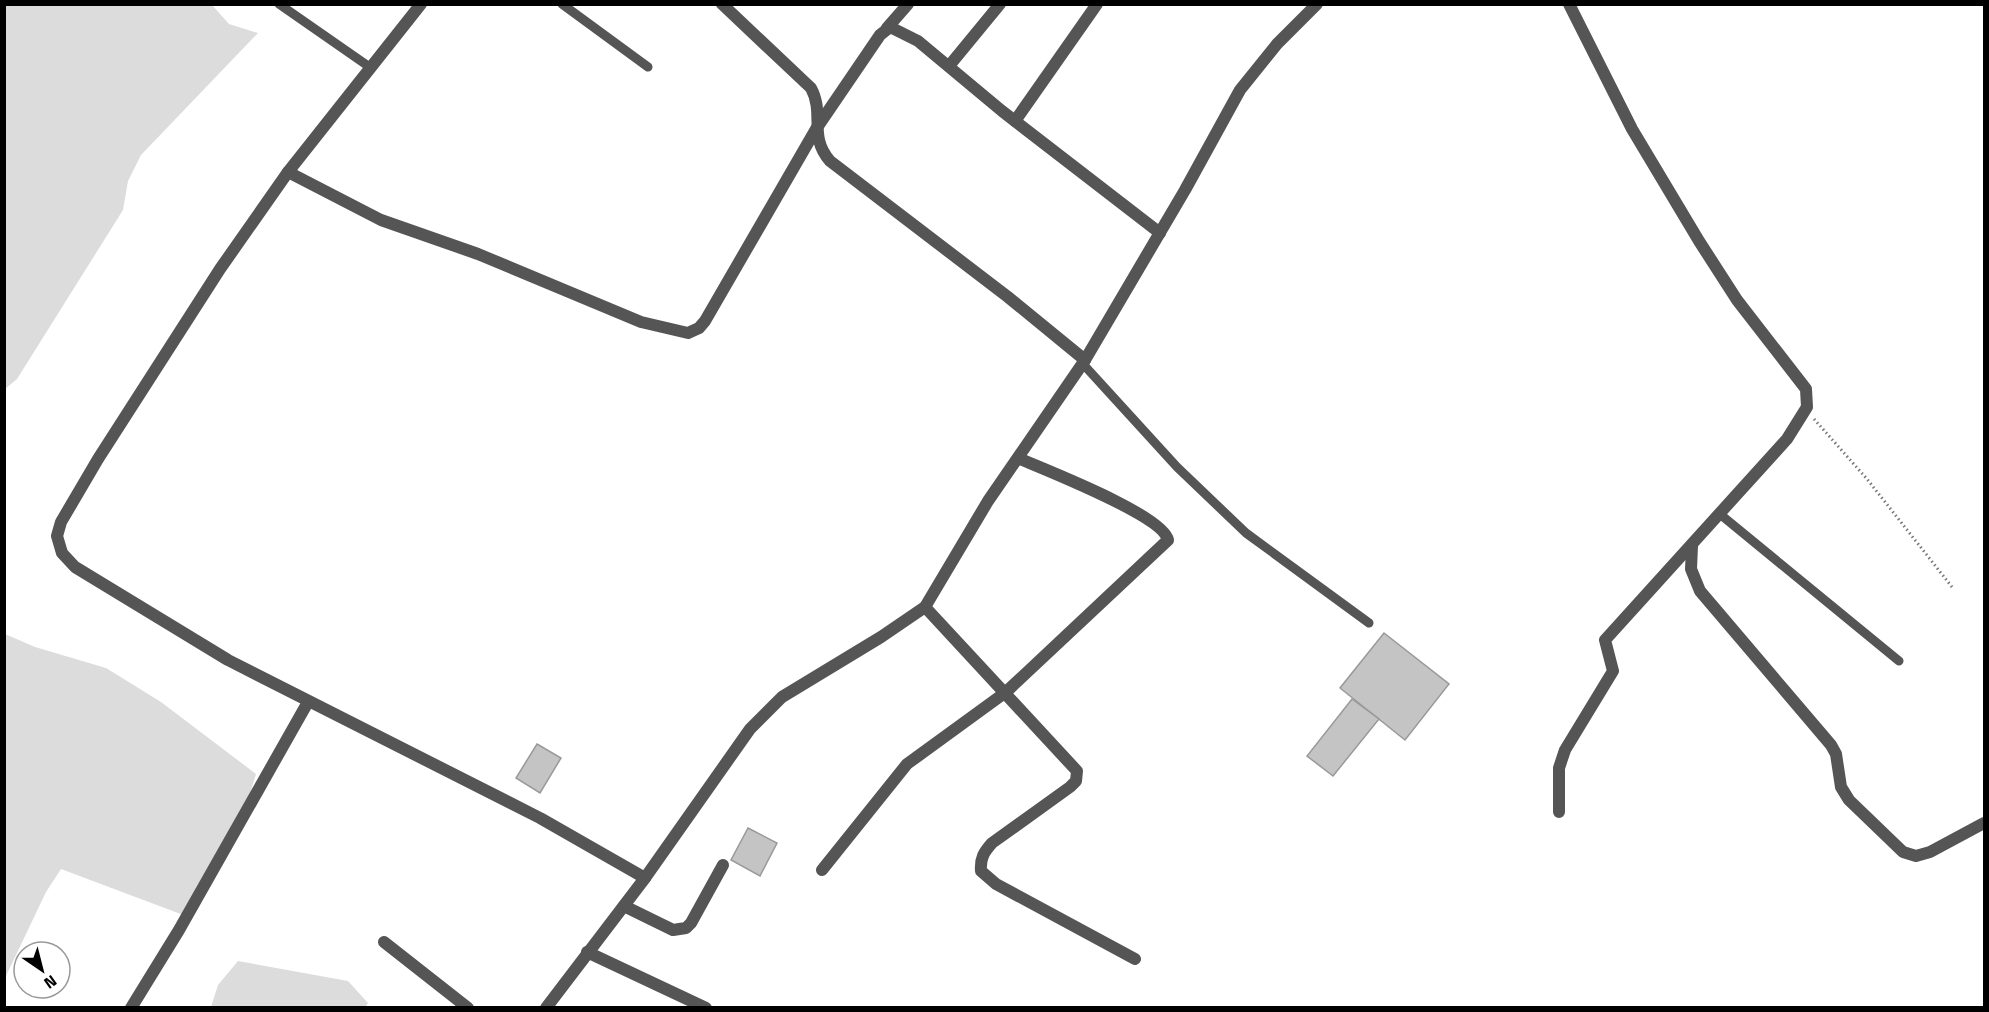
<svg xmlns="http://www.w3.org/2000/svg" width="1989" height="1012" font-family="'Titillium Web',sans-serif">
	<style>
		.green { fill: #dcdcdc }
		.building { fill: #c4c4c4; stroke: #999; stroke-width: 1.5 }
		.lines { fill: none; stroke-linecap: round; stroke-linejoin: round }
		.path { stroke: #777; stroke-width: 3; stroke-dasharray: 1.5 3; stroke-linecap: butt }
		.service { stroke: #555; stroke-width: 9 }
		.minor { stroke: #555; stroke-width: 12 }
	</style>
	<rect width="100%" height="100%" fill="#fff"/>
	<!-- green -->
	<g class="green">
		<path d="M 5,4 L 212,5 L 229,24 L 258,33 L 141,155 L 128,181 L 123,210 L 17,379 L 5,389 Z"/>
		<path d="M 5,634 L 35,647 L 106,668 L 161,702 L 256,774 L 246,806 L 215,861 L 197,886 L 186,916 L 61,869 L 46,892 L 5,978 Z"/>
		<path d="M 238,961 L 348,981 L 368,1003 L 365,1008 L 211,1007 L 218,985 Z"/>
	</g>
	<!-- building -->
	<g class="building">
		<path d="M 1384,633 L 1449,684 L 1405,740 L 1340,688 Z"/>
		<path d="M 1352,699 L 1379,719 L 1333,776 L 1307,756 Z"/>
		<path d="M 537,744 L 561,758 L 540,793 L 516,778 Z"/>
		<path d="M 748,828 L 777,843 L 760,876 L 731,860 Z"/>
	</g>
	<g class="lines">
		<!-- path -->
		<path class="path" d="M 1814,419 L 1867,479 L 1952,587"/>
		<!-- service -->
		<g class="service">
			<path d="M 279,4 L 371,68"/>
			<path d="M 562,4 L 648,67"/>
			<path d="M 1083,364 L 1177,467 L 1246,533 L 1369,623"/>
			<path d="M 1721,515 L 1899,661"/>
		</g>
		<!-- minor -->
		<g class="minor">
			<path d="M 421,4 L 288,172 L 220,269 L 98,459 L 61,522 L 57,536 L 62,553 L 75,567 L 228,660 L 540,818 L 645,878"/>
			<path d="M 887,28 L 908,4"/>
			<path d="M 949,66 L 1000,4"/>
			<path d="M 1015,121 L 1097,4"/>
			<path d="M 288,172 L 381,220 L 478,254 L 641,322 L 688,333 L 699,328 L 705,321 L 816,129 L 880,35 L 890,27 L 918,41 L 1002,111 L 1160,233"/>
			<path d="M 1085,360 L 1185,190 L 1240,90 L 1277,44 L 1317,4"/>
			<path d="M 1692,546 L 1691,569 L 1700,591 L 1831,745 L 1836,754 L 1841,787 L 1849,800 L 1903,852 L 1916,856 L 1930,852 L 1984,823"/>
			<path d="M 925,607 L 1077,771 L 1076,781 L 1070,787 L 992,843 C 984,852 980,858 981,871 L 996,884 L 1135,959"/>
			<path d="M 1559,812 L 1559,768 L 1565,750 L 1613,671 L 1605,640 L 1787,439 L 1807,407 L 1806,389 L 1737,300 L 1699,241 L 1632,129 L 1569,4"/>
			<path d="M 822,870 L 907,764 L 1006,692 L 1168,540 C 1163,515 1045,470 1018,458"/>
			<path d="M 624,906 L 673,930 L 686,928 L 691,923 L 723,865"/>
			<path d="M 384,942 L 468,1008"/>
			<path d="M 587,952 L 706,1008"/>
			<path d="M 131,1008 L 179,930 L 308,702"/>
			<path d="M 546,1008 L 645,878 L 750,729 L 782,697 L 881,637 L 925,607 L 988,501 L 1085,360 L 1008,297 L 830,161 C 808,136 825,114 811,88 L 722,4"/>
		</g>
	</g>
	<!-- border -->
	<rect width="1989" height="1012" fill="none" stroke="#000000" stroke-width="12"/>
	<!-- north arrow -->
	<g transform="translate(42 970) rotate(145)"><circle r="28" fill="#ffffff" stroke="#999999" stroke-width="1.5"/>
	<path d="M0-4.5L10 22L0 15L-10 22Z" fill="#000000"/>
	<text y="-9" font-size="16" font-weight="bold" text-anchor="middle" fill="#000000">N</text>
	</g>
</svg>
